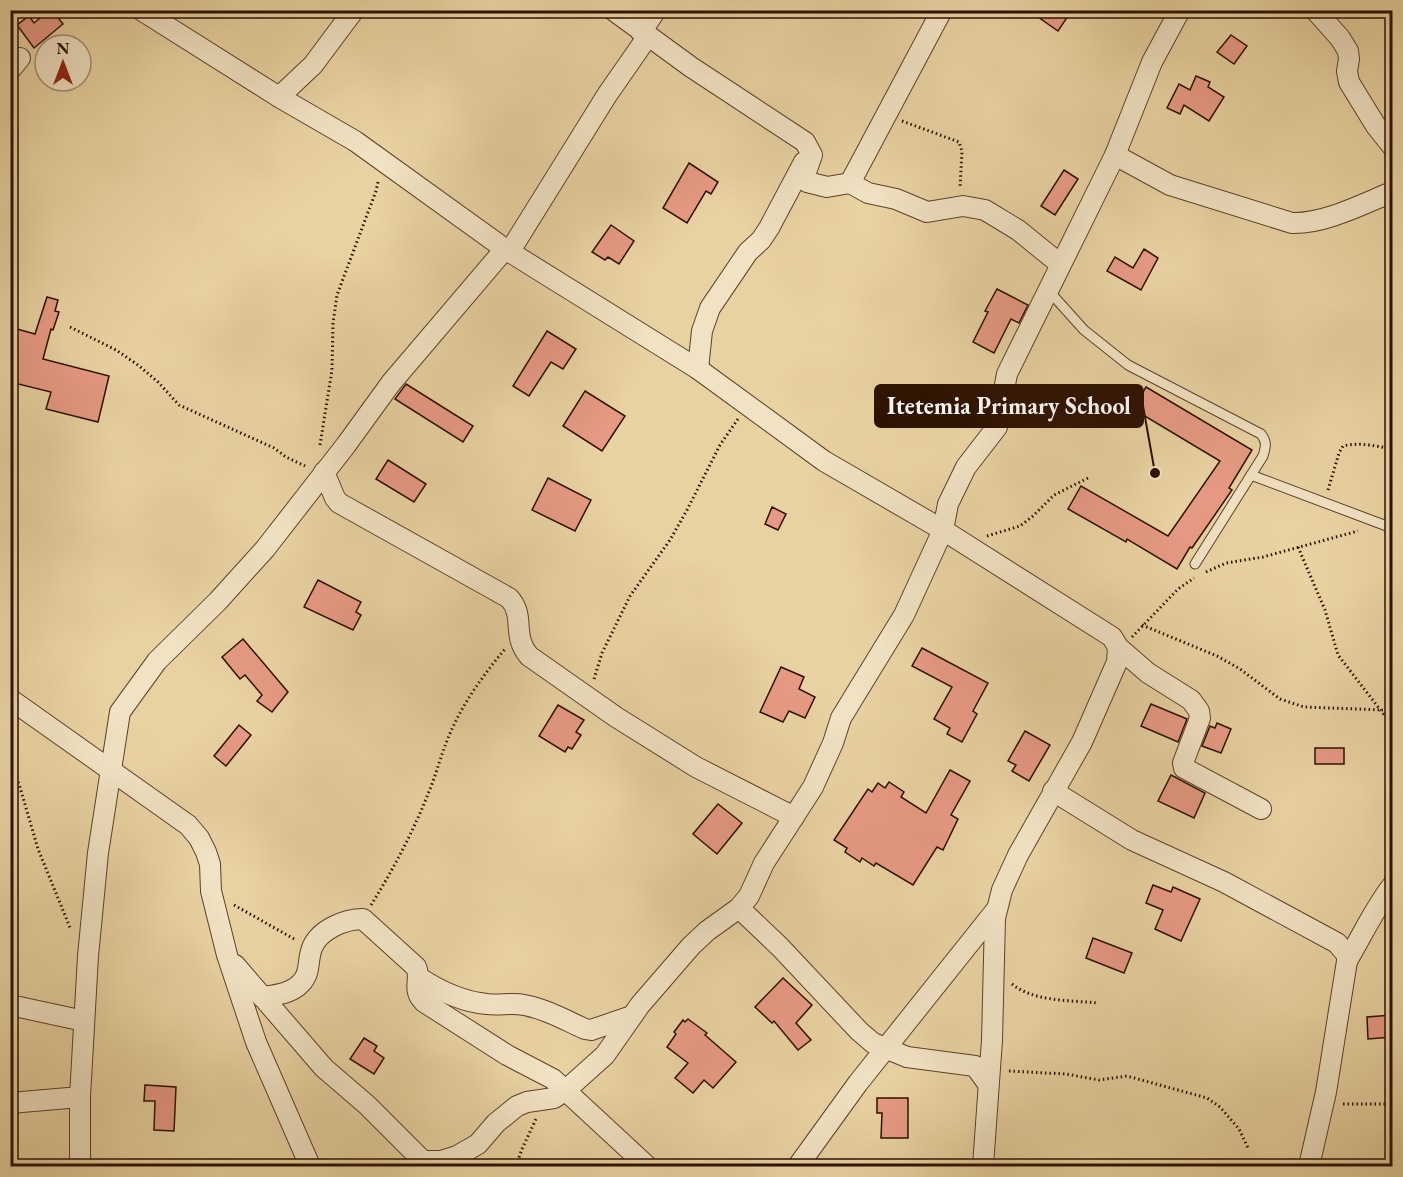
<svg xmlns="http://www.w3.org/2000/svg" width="1403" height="1177" font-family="'EB Garamond',serif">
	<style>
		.building { fill: #e79a83; stroke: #2c1101; stroke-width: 1.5 }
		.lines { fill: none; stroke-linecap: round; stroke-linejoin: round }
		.service-casing { stroke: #5b4129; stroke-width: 11 }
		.minor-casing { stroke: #5b4129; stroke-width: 22 }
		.path { stroke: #2c1101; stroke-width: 3; stroke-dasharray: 1.5 3; stroke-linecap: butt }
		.service { stroke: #f1e2c3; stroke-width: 9 }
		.minor { stroke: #f1e2c3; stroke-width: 20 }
		.leader { fill: none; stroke: #2c1101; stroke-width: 2 }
		.callout-dot { fill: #2c1101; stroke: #f1e2c3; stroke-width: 2 }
		.callout { fill: #2c1101; stroke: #2c1101; stroke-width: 2 }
		.callout-label { font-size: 24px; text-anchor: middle; font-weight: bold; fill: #fff }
	</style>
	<rect width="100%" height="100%" fill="#e9d2a2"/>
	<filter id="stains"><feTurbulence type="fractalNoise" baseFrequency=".00333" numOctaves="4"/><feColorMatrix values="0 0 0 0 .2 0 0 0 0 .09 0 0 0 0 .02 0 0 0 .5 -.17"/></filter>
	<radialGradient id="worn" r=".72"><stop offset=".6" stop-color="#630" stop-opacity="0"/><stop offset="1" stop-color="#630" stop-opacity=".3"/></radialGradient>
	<!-- building -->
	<g class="building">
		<path d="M 50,10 L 52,10 L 63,24 L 34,48 L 17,25 L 29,16 L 34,23 Z"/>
		<path d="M 1028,10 L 1072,10 L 1058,31 Z"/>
		<path d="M 1231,35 L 1247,46 L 1234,64 L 1217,52 Z"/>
		<path d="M 1196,76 L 1210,82 L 1208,87 L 1224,97 L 1209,121 L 1184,105 L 1180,114 L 1167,108 L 1179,84 L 1190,90 Z"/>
		<path d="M 689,163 L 718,182 L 711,194 L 706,191 L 687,223 L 663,208 Z"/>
		<path d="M 1064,170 L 1078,179 L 1055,215 L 1041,206 Z"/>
		<path d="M 611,225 L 634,241 L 619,264 L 608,257 L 605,260 L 592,252 Z"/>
		<path d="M 1144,249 L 1158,258 L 1141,290 L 1107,271 L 1115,257 L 1133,268 Z"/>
		<path d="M 997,289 L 1028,305 L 1019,323 L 1011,319 L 994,353 L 973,342 L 988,312 L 985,311 Z"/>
		<path d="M 47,297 L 58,300 L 55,311 L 59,312 L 53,330 L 51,329 L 43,359 L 109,376 L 98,422 L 46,409 L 51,392 L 10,382 L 10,327 L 35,334 Z"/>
		<path d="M 547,331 L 576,349 L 563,369 L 551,362 L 529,396 L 513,386 Z"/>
		<path d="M 406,384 L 473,426 L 463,442 L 395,399 Z"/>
		<path d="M 1146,387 L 1252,450 L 1229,488 L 1232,490 L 1192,548 L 1190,547 L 1177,569 L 1127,539 L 1126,542 L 1068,509 L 1081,486 L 1168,536 L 1220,461 L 1133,409 Z"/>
		<path d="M 585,391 L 625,416 L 602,451 L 563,426 Z"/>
		<path d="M 388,460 L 426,484 L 414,502 L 376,479 Z"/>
		<path d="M 548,478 L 591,500 L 575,531 L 532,510 Z"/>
		<path d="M 772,507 L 786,514 L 778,530 L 765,524 Z"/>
		<path d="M 318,580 L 361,602 L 356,612 L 361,615 L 353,630 L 304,607 Z"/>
		<path d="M 243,639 L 288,692 L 272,712 L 257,701 L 262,695 L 245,675 L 240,679 L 222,657 Z"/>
		<path d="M 922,648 L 988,683 L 973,711 L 977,714 L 962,742 L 947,734 L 950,728 L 934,719 L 952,687 L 912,666 Z"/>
		<path d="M 781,667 L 804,677 L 799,689 L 815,697 L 805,718 L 789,711 L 783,722 L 760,712 Z"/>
		<path d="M 1151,704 L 1187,719 L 1178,742 L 1141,726 Z"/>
		<path d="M 558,705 L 584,720 L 576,732 L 581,735 L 572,749 L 568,747 L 565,752 L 539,736 Z"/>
		<path d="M 1217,723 L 1231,729 L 1221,753 L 1202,746 L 1210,726 L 1215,728 Z"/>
		<path d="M 239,725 L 251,735 L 226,766 L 214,756 Z"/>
		<path d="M 1025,731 L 1050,745 L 1029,781 L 1012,771 L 1016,765 L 1008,761 Z"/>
		<rect x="1315" y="748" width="29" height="16"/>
		<path d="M 950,770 L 970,781 L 951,815 L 958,819 L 943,850 L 937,847 L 913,885 L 876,863 L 874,866 L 862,858 L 860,862 L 845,852 L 847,848 L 834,840 L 868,789 L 872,792 L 878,783 L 885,788 L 889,782 L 904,792 L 901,797 L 926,813 Z"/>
		<path d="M 1171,775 L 1205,793 L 1194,818 L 1158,801 Z"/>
		<path d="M 718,804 L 742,823 L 717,854 L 693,834 Z"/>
		<path d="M 1153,885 L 1171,892 L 1173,887 L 1200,899 L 1181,941 L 1155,929 L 1163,910 L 1146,903 Z"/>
		<path d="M 1093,938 L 1132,953 L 1124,973 L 1086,958 Z"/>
		<path d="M 783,978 L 812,1005 L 796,1023 L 811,1040 L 798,1050 L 774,1021 L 772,1023 L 755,1007 Z"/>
		<path d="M 1392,1015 L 1392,1037 L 1368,1039 L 1367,1017 Z"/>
		<path d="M 688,1019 L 707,1033 L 705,1035 L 736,1062 L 713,1088 L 704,1080 L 693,1093 L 675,1078 L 688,1063 L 667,1047 L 676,1034 L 674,1032 L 683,1020 L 685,1022 Z"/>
		<path d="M 364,1038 L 377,1046 L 374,1051 L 384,1058 L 374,1074 L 350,1059 Z"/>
		<path d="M 145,1085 L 176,1087 L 174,1131 L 154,1130 L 155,1101 L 144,1101 Z"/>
		<path d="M 877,1098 L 908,1098 L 908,1138 L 881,1138 L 882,1113 L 877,1113 Z"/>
	</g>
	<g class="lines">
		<defs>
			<g id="service">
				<path d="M 1048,290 L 1084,330 L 1128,365 L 1261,434 C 1267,442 1266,446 1263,456 L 1195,564"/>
				<path d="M 1251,475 L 1392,528"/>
			</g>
			<g id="minor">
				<path d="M 141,10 L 279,97 L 355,141 L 505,249 L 698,369 L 824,461 L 943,530 L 1112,637 L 1118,647 L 1117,662 L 1082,742 L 1018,855 L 1002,890 L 995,918 L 992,1040 L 983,1166"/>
				<path d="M 613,10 L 691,67 L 805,142 L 812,155 L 804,178 L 807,182 L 827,187 L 850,183 L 868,193 L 896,199 L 927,212 L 963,206 L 985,210 L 1018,230 L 1060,264"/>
				<path d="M 1315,10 L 1340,38 L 1348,51 L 1349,59 L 1347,71 L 1349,82 L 1376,126 L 1392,146"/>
				<path d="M 641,32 L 656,10"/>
				<path d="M 10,70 L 20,58"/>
				<path d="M 279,97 L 313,65 L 354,10"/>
				<path d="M 1115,155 L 1170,185 L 1292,223 C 1324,224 1363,204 1392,192"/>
				<path d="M 850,183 L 942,10"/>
				<path d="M 510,251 L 607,95 L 648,36"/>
				<path d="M 698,369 L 702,331 L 710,308 L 748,252 L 761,240 L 769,228 L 804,162"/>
				<path d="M 324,472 L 335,498 L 339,503 L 509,598 C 526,616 511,635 529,656 L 616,717 L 696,767 L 794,817"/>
				<path d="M 1118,647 L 1148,673 L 1191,700 L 1199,711 L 1200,718 L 1183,763 L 1184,768 L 1261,809"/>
				<path d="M 10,699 L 188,825 L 199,838 L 206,852 L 210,864 L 211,891 L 227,955 L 256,1042 L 310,1166"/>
				<path d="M 1053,791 L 1132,840 L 1224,882 L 1337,943 L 1347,955 L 1347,961 L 1326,1092 L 1309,1166"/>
				<path d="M 739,908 L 780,947 L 859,1031 L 873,1043 L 907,1057 L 975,1066 L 988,1084"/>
				<path d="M 1347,961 C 1362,936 1374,909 1392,886"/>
				<path d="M 235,965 L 324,1068 L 367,1105 L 428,1166"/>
				<path d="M 418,977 C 438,990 462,1002 487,1004 C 499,1006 512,1002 524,1005 C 546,1009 565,1020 585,1029 L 591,1030 L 632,1016"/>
				<path d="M 262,997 C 275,995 291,994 301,983 C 311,973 307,961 312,948 C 319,930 344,919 363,919 L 416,967 C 422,980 411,989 424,1002 L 507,1055 L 553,1079 L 647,1166"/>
				<path d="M 10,1005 L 84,1021"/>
				<path d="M 10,1103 L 80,1097"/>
				<path d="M 423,1161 L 441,1161 L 457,1156 L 478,1144 L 496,1123 L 517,1106 L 527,1102 L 554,1098 L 566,1090 L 605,1055 L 640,1005 L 691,946 L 707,931 L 739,908 L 749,896 L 764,863 L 813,787 L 833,743 L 841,718 L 904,615 L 943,530 L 948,504 L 966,467 L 997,427 L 1007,374 L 1115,155 L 1152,62 L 1180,10"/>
				<path d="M 80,1166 L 80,1097 L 88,956 L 98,853 L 120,712 L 157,661 L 218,601 L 265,549 L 346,445 L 391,383 L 505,249"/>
				<path d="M 798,1166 L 858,1083 L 996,910"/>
			</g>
		</defs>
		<!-- service casing -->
		<use href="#service" class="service-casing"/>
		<!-- minor casing -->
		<use href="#minor" class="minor-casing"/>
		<!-- path -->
		<g class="path">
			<path d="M 902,121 L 959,142 L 962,151 L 960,188"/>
			<path d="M 70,327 L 116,350 L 138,365 L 158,382 L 179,405 L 274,448 L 286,457 L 305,466"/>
			<path d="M 320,445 L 332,370 L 333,323 L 337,295 L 376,191 L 378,182"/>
			<path d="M 1328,490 L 1339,453 L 1343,446 C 1359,442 1377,446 1392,449"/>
			<path d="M 987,536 L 1020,526 L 1033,516 L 1054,495 L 1088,478"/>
			<path d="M 1298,547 L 1325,610 L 1338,655 L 1392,725"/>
			<path d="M 1206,572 L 1226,563 L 1263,557 L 1358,531"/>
			<path d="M 1142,625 L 1217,656 L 1240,669 L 1280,699 L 1304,707 L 1383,710"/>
			<path d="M 1132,637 L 1178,589 L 1194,578"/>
			<path d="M 594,679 L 602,653 L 630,596 L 670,540 L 687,510 L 720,445 L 738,419"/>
			<path d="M 10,761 L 19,784 L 38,849 L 71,930"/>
			<path d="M 234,905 L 296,940"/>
			<path d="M 371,905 C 393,870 413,832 428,794 C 437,773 442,750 452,729 C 465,700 485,673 505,649"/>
			<path d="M 1012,984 C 1034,1002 1070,1000 1097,1003"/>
			<path d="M 1009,1071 L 1066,1074 L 1099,1080 L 1127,1076 L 1207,1098 L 1220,1107 L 1239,1129 L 1249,1150"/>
			<path d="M 1343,1104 L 1392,1104"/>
			<path d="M 516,1166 L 522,1149 L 536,1119"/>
		</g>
		<!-- service -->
		<use href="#service" class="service"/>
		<!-- minor -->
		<use href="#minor" class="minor"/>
	</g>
	<!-- callouts -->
	<path class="leader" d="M1155 473L1143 406"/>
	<circle class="callout-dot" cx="1155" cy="473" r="6"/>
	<rect class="callout" x="875" y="385" width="268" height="42" rx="6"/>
	<g class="callout-label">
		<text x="1009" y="414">Itetemia Primary School</text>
	</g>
	<!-- margin -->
	<rect width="1403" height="1177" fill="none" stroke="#e9d2a2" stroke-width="36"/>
	<rect x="12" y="12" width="1379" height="1153" fill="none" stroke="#2c1101" stroke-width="3"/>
	<rect x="18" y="18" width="1367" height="1141" fill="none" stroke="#2c1101" stroke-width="1.5"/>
	<!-- north arrow -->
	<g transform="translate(63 63)"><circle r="28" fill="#f1e2c3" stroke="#a28e75" stroke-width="1.5"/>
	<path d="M0-4.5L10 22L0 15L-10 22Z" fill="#8f2418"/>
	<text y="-9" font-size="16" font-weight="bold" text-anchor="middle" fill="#2c1101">N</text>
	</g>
	<rect width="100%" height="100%" filter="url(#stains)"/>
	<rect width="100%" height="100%" fill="url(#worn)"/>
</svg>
